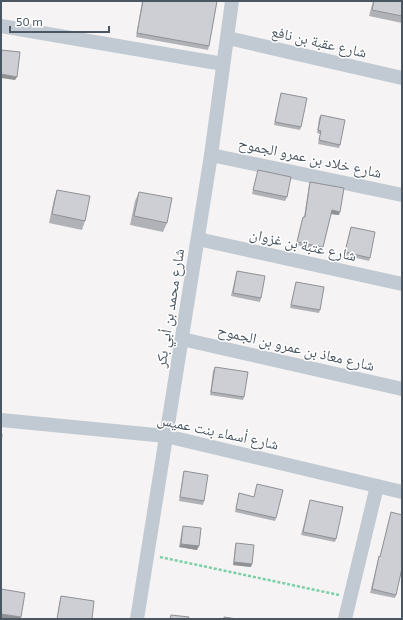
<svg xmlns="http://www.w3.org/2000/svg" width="403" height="620" font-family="'Exo 2','Noto Naskh Arabic',sans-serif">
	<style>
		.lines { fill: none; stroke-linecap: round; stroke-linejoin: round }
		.path { stroke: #7ad0a6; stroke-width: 2.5; stroke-dasharray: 3 2; stroke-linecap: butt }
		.street { stroke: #c1cad2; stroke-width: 14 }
		.wall { fill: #b0b2b7 }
		.shaded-wall { fill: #909195 }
		.building { fill: #cdcfd5; stroke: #909195 }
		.labels { text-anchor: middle; stroke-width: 3; stroke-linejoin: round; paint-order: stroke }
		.street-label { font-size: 15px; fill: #4a5661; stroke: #fff }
	</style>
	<rect width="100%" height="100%" fill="#f5f3f3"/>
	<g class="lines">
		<!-- path -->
		<path class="path" d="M 160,557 L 339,595"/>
		<!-- street -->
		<g class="street">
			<path d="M 1,26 L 223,64"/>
			<path d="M 228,38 L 402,78"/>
			<path d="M 211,155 L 402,195"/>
			<path d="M 198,239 L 402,284"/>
			<path d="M 182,339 L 402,389"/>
			<path d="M 1,420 L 166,436 L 402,492"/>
			<path d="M 137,619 L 211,155 L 232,1"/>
			<path d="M 345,619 L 377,486"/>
		</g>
	</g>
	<!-- wall -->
	<g class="wall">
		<path d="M 142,1 L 217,1 L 209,46 L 208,50 L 136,37 Z"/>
		<path d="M 373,1 L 402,1 L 402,23 L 369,16 Z"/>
		<path d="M 281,93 L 301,127 L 300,130 L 274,125 Z"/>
		<path d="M 321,115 L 340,145 L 339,148 L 318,144 L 320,134 L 317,133 L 319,118 Z"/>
		<path d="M 258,170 L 287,197 L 285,201 L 252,194 Z"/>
		<path d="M 310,182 L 339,215 L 331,214 L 322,251 L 296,245 L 302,220 L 303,217 L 304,217 L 309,185 Z"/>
		<path d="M 57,190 L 85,221 L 82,230 L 49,223 L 54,199 Z"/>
		<path d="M 139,192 L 167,223 L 163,232 L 130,225 L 135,201 Z"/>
		<path d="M 351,227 L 370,258 L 369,261 L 344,255 Z"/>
		<path d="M 237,271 L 261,298 L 260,302 L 231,296 L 236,274 Z"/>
		<path d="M 296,282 L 320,310 L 319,313 L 290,308 Z"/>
		<path d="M 215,367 L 244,397 L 243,400 L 210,395 L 213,371 Z"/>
		<path d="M 184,471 L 204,501 L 203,505 L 179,501 L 183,474 Z"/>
		<path d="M 257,484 L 276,518 L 275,521 L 235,512 L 239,493 L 254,497 Z"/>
		<path d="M 310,500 L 336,539 L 335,542 L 301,535 Z"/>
		<path d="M 391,512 L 396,595 L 395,598 L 370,593 L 378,560 L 379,556 L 380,557 Z"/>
		<path d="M 183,526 L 197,550 L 179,547 L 182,529 Z"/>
		<path d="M 236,543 L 251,567 L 233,565 L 235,546 Z"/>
		<path d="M 61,596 L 92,619 L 57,619 L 60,599 Z"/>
	</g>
	<!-- shaded-wall -->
	<g class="shaded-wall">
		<path d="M 1,74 L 17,77 L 15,80 L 1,78 Z"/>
		<path d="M 332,210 L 340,212 L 339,215 L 330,214 Z"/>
		<path d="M 181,544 L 199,546 L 197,550 L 179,547 Z"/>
		<path d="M 234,562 L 252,564 L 251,567 L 233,565 Z"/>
		<path d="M 1,614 L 21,617 L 20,619 L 9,619 L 1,618 Z"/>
	</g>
	<!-- building -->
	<g class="building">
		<path d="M 143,1 L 217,1 L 209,46 L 137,33 Z"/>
		<path d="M 374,1 L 402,1 L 402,16 L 372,10 Z"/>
		<path d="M 1,50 L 20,52 L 17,77 L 1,74 Z"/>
		<path d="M 281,93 L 307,98 L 301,127 L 275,122 Z"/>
		<path d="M 321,115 L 345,120 L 340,145 L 319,140 L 321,131 L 318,130 Z"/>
		<path d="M 258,170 L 291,177 L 287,197 L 253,190 Z"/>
		<path d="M 310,182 L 344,188 L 340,212 L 332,210 L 323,247 L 297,242 L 303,217 L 305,217 Z"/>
		<path d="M 57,190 L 90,196 L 85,221 L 52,214 Z"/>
		<path d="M 139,192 L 172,198 L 167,223 L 134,216 Z"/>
		<path d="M 351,227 L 375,232 L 370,258 L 345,252 Z"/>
		<path d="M 237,271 L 265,276 L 261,298 L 233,293 Z"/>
		<path d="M 296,282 L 324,287 L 320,310 L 291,305 Z"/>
		<path d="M 215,367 L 248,372 L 244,397 L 211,392 Z"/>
		<path d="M 1,434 L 2,434 L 1,445 Z"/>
		<path d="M 184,471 L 208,475 L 204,501 L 180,497 Z"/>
		<path d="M 257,484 L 283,490 L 276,518 L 236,509 L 239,493 L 254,497 Z"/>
		<path d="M 310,500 L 343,507 L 336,539 L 303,532 Z"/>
		<path d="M 391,512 L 402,515 L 402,568 L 396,595 L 372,589 L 379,556 L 380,557 Z"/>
		<path d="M 183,526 L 201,528 L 199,546 L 181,544 Z"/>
		<path d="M 236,543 L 254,545 L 252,564 L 234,562 Z"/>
		<path d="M 1,589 L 25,593 L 21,617 L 1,614 Z"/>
		<path d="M 61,596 L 94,601 L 92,619 L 57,619 Z"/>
		<path d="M 171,615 L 189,617 L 188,619 L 170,619 Z"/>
		<path d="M 224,617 L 237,619 L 224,619 Z"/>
	</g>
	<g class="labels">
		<!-- street labels -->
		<g class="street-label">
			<text transform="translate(319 42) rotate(13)" y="5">شارع عقبة بن نافع</text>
			<text transform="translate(310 158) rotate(12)" y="5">شارع خلاد بن عمرو الجموح</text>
			<text transform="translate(303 245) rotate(12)" y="5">شارع عتبة بن غزوان</text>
			<text transform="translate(170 308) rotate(-81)" y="5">شارع محمد بن أبي بكر</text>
			<text transform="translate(296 348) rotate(13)" y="5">شارع معاذ بن عمرو بن الجموح</text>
			<text transform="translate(218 432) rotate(12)" y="5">شارع أسماء بنت عميس</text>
		</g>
	</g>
	<!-- border -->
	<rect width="403" height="620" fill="none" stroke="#4a5661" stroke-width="4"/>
	<!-- scale -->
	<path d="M10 26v6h99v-6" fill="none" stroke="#4a5661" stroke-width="2"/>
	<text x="16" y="26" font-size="12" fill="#4a5661" stroke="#ffffff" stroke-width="3" paint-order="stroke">50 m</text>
</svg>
